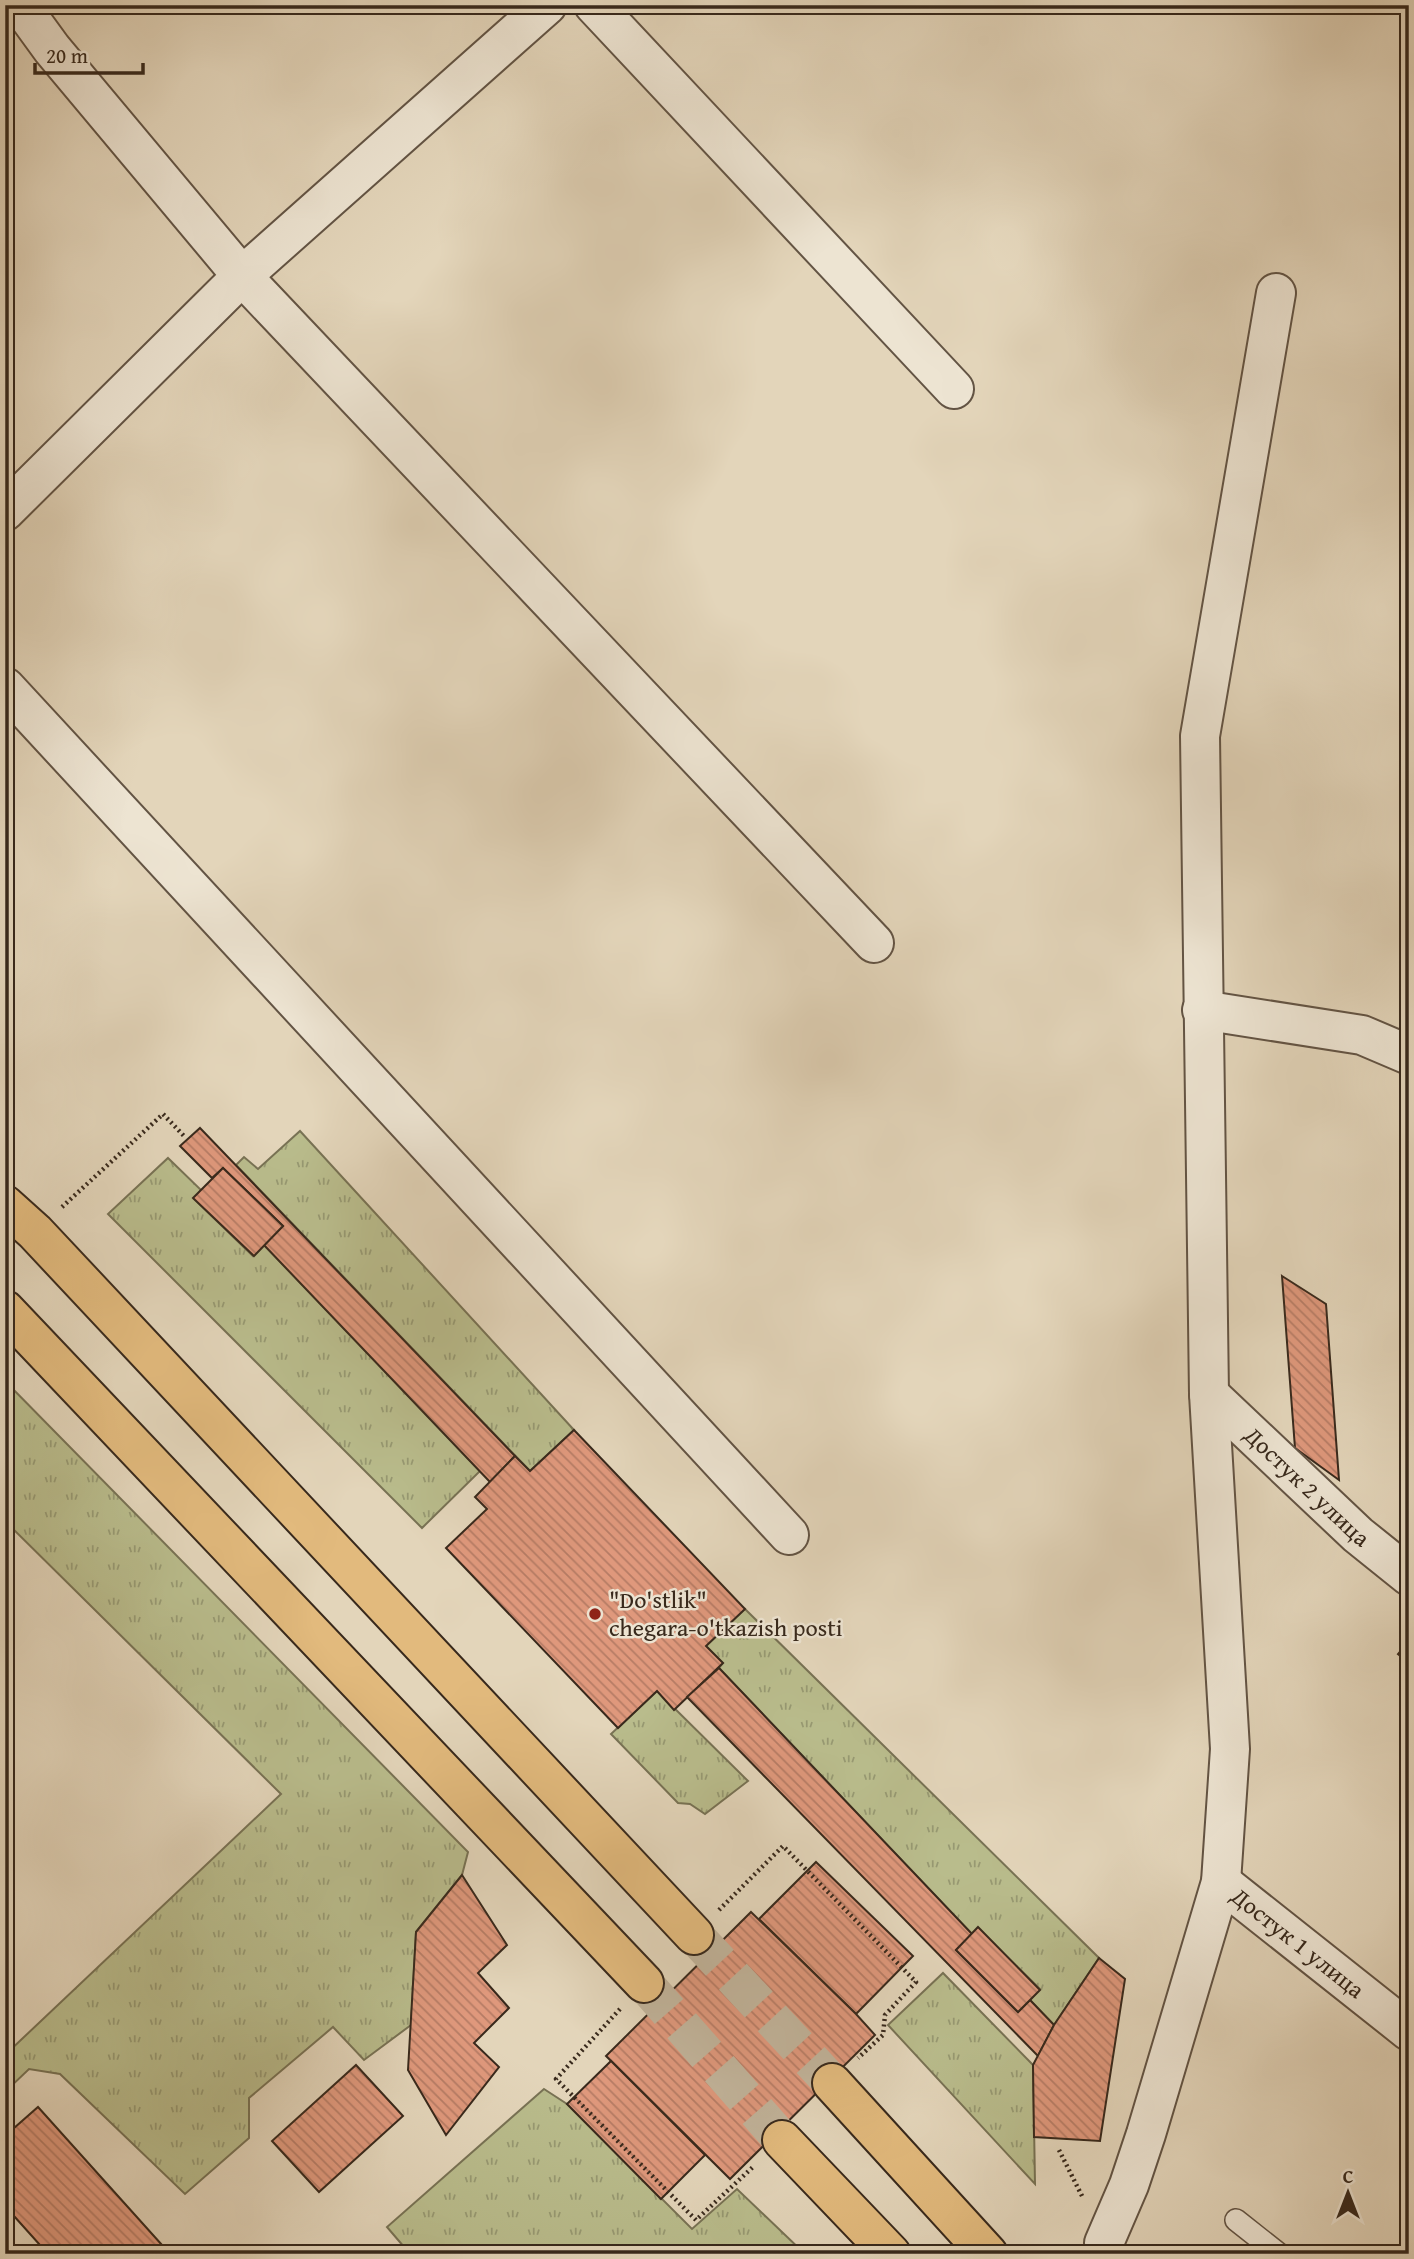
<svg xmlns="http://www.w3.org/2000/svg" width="1414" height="2259" font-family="'Gentium Book Plus',serif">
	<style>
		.grass { fill: url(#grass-tufts); stroke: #787254; stroke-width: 2 }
		.building { fill: url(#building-back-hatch); stroke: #38291c; stroke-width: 2 }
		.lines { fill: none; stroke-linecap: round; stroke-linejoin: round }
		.trunk-tunnel { stroke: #c1b39a; stroke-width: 38; stroke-dasharray: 38 19; stroke-linecap: butt }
		.service-casing { stroke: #635444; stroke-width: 24 }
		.minor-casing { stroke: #635444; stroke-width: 42 }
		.trunk-casing { stroke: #38291c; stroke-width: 42 }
		.path { stroke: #38291c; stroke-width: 4.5; stroke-dasharray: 2 3.5; stroke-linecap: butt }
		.service { stroke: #ede4d2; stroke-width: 21 }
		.minor { stroke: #ede4d2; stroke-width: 38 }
		.trunk { stroke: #e2ba7d; stroke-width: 38 }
		.poi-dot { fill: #8f2418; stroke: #ede4d2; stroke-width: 2.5 }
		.labels { text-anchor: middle; stroke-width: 5; stroke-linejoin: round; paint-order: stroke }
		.street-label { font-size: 24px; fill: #38291c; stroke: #ede4d2 }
		.poi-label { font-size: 24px; fill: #38291c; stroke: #ede4d2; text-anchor: start }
	</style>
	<defs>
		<pattern id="grass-tufts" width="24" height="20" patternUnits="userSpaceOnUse" patternTransform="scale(1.75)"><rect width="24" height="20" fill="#b9bc8c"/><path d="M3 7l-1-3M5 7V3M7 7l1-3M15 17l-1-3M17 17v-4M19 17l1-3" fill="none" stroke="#979972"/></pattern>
		<pattern id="building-back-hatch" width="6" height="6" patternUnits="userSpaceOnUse" patternTransform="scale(1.75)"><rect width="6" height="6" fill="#df987c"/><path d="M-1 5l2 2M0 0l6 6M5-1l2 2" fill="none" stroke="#b67c65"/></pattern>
	</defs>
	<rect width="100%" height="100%" fill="#e3d5ba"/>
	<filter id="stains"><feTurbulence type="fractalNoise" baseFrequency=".00286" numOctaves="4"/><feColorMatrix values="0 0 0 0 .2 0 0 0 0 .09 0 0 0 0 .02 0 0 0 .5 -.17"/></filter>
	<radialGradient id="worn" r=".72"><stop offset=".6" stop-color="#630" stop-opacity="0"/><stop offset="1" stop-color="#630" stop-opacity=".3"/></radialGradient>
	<!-- grass -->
	<g class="grass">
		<path d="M 300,1131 L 574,1430 L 530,1471 L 236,1165 L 244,1157 L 258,1169 Z"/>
		<path d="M 168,1158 L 201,1190 L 194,1199 L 253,1256 L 264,1245 L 480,1471 L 422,1528 L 108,1214 Z"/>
		<path d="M 5,1381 L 468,1852 L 462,1875 L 416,1932 L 411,2025 L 364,2060 L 333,2027 L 249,2098 L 249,2138 L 185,2194 L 60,2074 L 29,2069 L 5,2092 L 5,2055 L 281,1794 L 5,1521 Z"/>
		<path d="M 745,1609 L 1099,1958 L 1054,2025 L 1030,2000 L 1040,1989 L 978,1928 L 972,1934 L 719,1668 L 723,1663 L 706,1646 Z"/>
		<path d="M 657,1691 L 748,1781 L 705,1814 L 690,1804 L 678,1803 L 611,1734 Z"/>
		<path d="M 943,1973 L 1033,2065 L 1035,2184 L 888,2025 Z"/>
		<path d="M 544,2089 L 567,2104 L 692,2229 L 737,2189 L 805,2254 L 410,2254 L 387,2227 Z"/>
	</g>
	<!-- building -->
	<g class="building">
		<path d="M 200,1128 L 515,1456 L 490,1482 L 264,1245 L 283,1226 L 223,1168 L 212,1178 L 180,1146 Z"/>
		<path d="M 223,1168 L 283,1226 L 254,1256 L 193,1198 Z"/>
		<path d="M 1282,1276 L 1326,1304 L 1339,1480 L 1295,1448 Z"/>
		<path d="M 574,1430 L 745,1609 L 706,1646 L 723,1663 L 674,1710 L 657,1691 L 618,1728 L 446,1548 L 487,1509 L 475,1497 L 515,1456 L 530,1471 Z"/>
		<path d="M 1409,1641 L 1409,1663 L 1398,1654 Z"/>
		<path d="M 719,1668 L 972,1934 L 956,1950 L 1018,2012 L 1030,2000 L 1054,2025 L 1038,2056 L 687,1697 Z"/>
		<path d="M 816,1862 L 913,1956 L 856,2014 L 759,1919 Z"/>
		<path d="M 462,1875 L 507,1945 L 478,1973 L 509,2008 L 474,2043 L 499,2067 L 446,2135 L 408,2070 L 416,1932 Z"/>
		<path d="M 751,1912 L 856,2014 L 875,2035 L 730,2179 L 606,2056 Z"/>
		<path d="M 978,1927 L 1040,1990 L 1018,2012 L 956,1950 Z"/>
		<path d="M 1099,1958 L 1125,1979 L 1100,2141 L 1034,2137 L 1033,2065 L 1054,2025 Z"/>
		<path d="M 611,2061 L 705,2155 L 661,2199 L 567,2104 Z"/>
		<path d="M 356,2065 L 403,2116 L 319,2192 L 272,2141 Z"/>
		<path d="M 38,2107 L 162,2245 L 152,2254 L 48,2254 L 5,2206 L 5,2136 Z"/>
	</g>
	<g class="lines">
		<!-- trunk-tunnel -->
		<g class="trunk-tunnel">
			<path d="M 694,1935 L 832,2083"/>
			<path d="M 644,1983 L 782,2140"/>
		</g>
		<defs>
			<path id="service" d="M 1236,2220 L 1279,2254"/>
			<g id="minor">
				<path d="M 20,5 L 52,49 L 242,276 L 874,943"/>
				<path d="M 594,5 L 954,389"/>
				<path d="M 5,511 L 242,276 L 547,5"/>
				<path d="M 5,687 L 789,1535"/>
				<path d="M 1202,1010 L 1362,1035 L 1409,1055"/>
				<path id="s1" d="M 1209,1394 L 1358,1535 L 1409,1576"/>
				<path id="s2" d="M 1221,1882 L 1409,2031"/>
				<path d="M 1104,2243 L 1129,2185 L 1146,2134 L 1221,1882 L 1230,1749 L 1209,1394 L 1200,736 L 1276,293"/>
			</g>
			<g id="trunk">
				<path d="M 5,1205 L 35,1232 L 694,1935"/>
				<path d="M 5,1310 L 644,1983"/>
				<path d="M 832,2083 L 988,2254"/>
				<path d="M 782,2140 L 891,2254"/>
			</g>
		</defs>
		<!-- service casing -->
		<use href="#service" class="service-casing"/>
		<!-- minor casing -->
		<use href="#minor" class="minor-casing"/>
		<!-- trunk casing -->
		<use href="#trunk" class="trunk-casing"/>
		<!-- path -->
		<g class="path">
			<path d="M 62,1207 L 163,1114 L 184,1136"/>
			<path d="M 719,1910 L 783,1846 L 916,1982 L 885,2015 L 883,2035 L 858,2058"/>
			<path d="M 620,2009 L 556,2079 L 696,2220 L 754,2166"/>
			<path d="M 1059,2150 L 1083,2198"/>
		</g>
		<!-- service -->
		<use href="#service" class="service"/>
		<!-- minor -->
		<use href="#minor" class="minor"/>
		<!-- trunk -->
		<use href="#trunk" class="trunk"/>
	</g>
	<!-- markers -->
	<circle class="poi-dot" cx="595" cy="1614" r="7"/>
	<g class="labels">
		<!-- street labels -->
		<g class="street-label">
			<text dy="8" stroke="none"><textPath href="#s1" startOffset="135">Достук 2 улица</textPath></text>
			<text dy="8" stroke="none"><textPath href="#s2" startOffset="98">Достук 1 улица</textPath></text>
		</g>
		<!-- poi labels -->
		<g class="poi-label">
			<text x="609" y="1608">"Do'stlik"<tspan x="609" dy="28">chegara-o'tkazish posti</tspan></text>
		</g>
	</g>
	<!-- margin -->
	<rect width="1414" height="2259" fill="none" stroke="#e3d5ba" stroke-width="28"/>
	<rect x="7" y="7" width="1400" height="2245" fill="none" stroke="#38291c" stroke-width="3.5"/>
	<rect x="14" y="14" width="1386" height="2231" fill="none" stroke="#38291c" stroke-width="2"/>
	<!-- north arrow -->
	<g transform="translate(1348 2193)" stroke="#ede4d2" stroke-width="5" paint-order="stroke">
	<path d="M0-5L12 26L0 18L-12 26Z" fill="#38291c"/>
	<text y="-10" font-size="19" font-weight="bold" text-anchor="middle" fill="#38291c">С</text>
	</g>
	<!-- scale -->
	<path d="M35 63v10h108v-10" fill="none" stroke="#38291c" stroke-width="3.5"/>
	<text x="46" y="63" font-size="21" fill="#38291c" stroke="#ede4d2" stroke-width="5" paint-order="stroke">20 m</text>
	<rect width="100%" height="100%" filter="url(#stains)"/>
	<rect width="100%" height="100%" fill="url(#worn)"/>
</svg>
